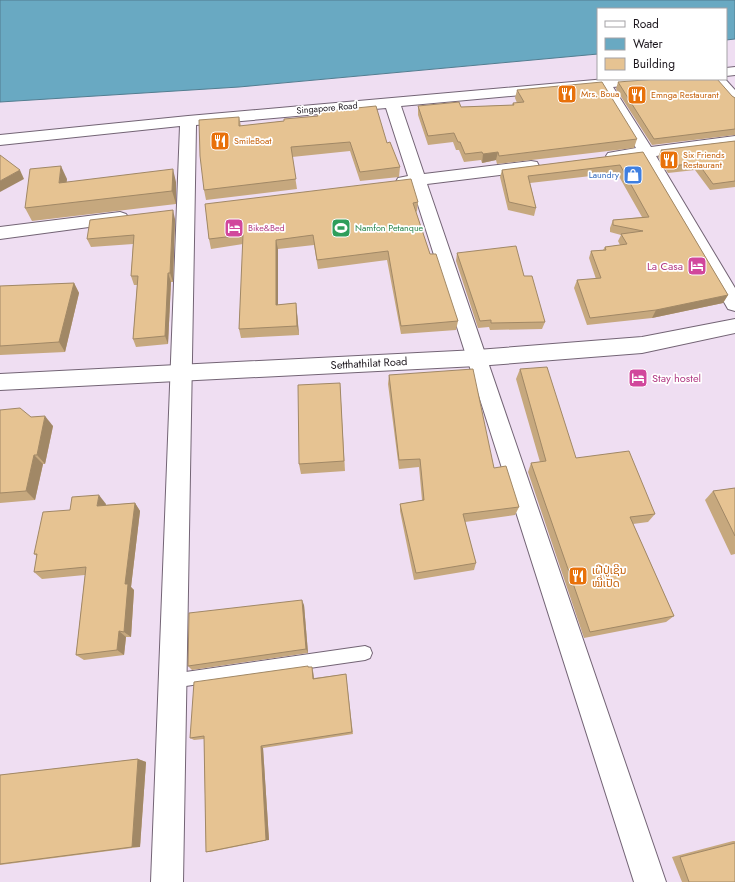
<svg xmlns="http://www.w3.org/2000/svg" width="735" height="882" font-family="Jost,'Noto Sans Lao',sans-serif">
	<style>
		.water { fill: #69a9c2; stroke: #527d90 }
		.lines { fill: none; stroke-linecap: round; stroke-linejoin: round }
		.service-casing { stroke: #736475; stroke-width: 2 }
		.minor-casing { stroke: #736475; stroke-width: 2 }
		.tertiary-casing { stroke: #736475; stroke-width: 2 }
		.service { fill: #fff; fill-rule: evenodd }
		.minor { fill: #fff; fill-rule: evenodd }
		.tertiary { fill: #fff; fill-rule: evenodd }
		.wall { fill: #c6a87e }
		.shaded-wall { fill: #a18866 }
		.building { fill: #e6c392; stroke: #a18866 }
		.labels { text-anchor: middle; stroke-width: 3.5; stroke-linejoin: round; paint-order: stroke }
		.far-food-label { font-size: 9px; fill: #c56008; stroke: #fff; text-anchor: start }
		.far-street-label { font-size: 9px; fill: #1c161d; stroke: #fff }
		.far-shop-label { font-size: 9px; fill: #366cbe; stroke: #fff; text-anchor: end }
		.far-hotel-label { font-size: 9px; fill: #b23c85; stroke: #fff; text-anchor: start }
		.far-leisure-label { font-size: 9px; fill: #27864d; stroke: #fff; text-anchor: start }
		.hotel-label { font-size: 11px; fill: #b23c85; stroke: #fff; text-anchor: end }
		.street-label { font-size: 11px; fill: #1c161d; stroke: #fff }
		.food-label { font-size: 11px; fill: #c56008; stroke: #fff; text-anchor: start }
	</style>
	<rect width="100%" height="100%" fill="#efdef2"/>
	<!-- water -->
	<path class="water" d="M 0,0 L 735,0 L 735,39 L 726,40 L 726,9 L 598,9 L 598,54 L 239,87 L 0,102 Z"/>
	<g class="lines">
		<defs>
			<path id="service" d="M 365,646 L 370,648 L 372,653 L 370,658 L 365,660 L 172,688 L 167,686 L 165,681 L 167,676 L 172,674 Z"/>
			<g id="minor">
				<path d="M 735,67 L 735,75 L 726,76 L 726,68 Z"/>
				<path d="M 606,79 L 661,79 L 659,82 L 654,83 L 613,87 L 651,147 L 735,136 L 735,146 L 656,156 L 735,288 L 735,311 L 728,309 L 641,157 L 614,161 L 608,159 L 606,156 L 608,153 L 636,148 L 599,88 L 401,106 L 424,174 L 531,161 L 537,162 L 539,166 L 537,170 L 531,171 L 427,184 L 666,882 L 634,882 L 412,186 L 404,187 L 398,186 L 396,182 L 398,178 L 408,176 L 386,108 L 196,125 L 183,882 L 151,882 L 180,126 L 0,145 L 0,135 L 188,116 Z"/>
				<path d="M 710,79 L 725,79 L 735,90 L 735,103 L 730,102 Z"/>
				<path d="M 120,212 L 126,214 L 129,218 L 126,222 L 0,239 L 0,227 Z"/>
			</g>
			<path id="tertiary" d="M 735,319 L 735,333 L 642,353 L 477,366 L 0,390 L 0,374 L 477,350 L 642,337 Z"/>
		</defs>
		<!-- service casing -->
		<use href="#service" class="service-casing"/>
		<!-- minor casing -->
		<use href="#minor" class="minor-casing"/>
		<!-- tertiary casing -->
		<use href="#tertiary" class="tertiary-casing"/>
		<!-- service -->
		<use href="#service" class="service"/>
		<!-- minor -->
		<use href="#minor" class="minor"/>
		<!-- tertiary -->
		<use href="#tertiary" class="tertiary"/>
	</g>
	<!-- wall -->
	<g class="wall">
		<path d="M 618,82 L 732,96 L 735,98 L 735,135 L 652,145 L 616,89 Z"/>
		<path d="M 517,90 L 637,139 L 634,148 L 497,164 L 496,160 L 482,163 L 481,160 L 464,162 L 459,150 L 456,150 L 453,142 L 428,145 L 418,115 L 418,106 L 461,107 L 512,105 L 513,103 L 517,103 L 515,98 Z"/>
		<path d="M 317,112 L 387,143 L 400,167 L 399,177 L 360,181 L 350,151 L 292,157 L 297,189 L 206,200 L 204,190 L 239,117 L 241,126 L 284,121 L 317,116 Z"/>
		<path d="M 735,141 L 735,187 L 710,190 L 695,170 L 668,173 L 658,157 L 661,150 Z"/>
		<path d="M 643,152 L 728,295 L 723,303 L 652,318 L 587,325 L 574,288 L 577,280 L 596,279 L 589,258 L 591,251 L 603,250 L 605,247 L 620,245 L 618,241 L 621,235 L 610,232 L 610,228 L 613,220 L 642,217 L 617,173 L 530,183 L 536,208 L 534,216 L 508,210 L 500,177 L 502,170 Z"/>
		<path d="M 67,179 L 66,182 L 176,182 L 176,204 L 32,221 L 25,208 Z"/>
		<path d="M 418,202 L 417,211 L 416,212 L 430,254 L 458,321 L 456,330 L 401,334 L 387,260 L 318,269 L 314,245 L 278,249 L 278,305 L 296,303 L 299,335 L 241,338 L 239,329 L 243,244 L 211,249 L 209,239 L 205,204 Z"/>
		<path d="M 175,219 L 173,282 L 171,282 L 168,344 L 136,347 L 133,339 L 137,285 L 134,285 L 131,276 L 133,244 L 91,247 L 87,239 Z"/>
		<path d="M 457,253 L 524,276 L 545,322 L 542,329 L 490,330 L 489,327 L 478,328 L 456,261 Z"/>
		<path d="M 74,283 L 79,293 L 65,352 L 0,355 L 0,286 Z"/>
		<path d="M 520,369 L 576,458 L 655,514 L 648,522 L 633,524 L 674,616 L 666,622 L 584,638 L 528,472 L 531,463 L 540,462 L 516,379 Z"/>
		<path d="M 389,375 L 494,468 L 519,507 L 515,515 L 465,522 L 476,563 L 474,570 L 414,580 L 400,511 L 400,504 L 422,500 L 419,467 L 399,469 L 388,384 Z"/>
		<path d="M 340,383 L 345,471 L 301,474 L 299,464 Z"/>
		<path d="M 0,410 L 31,417 L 53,426 L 45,464 L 43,464 L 35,500 L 0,503 Z"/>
		<path d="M 735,488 L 735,554 L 731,555 L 705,500 L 713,491 Z"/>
		<path d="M 135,503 L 140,511 L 131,587 L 134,590 L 131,637 L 126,637 L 124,655 L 84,660 L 76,655 L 85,575 L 42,579 L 34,572 L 37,556 L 34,554 L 70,510 L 106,504 L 105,505 Z"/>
		<path d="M 304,605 L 308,653 L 192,670 L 188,666 Z"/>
		<path d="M 308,667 L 313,671 L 314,678 L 346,674 L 353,734 L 263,748 L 269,840 L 210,852 L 206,852 L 204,739 L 194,740 L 190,738 Z"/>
		<path d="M 138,759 L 146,762 L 140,847 L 0,865 L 0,775 Z"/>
		<path d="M 733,841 L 735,841 L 735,882 L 682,882 L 672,857 Z"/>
	</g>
	<!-- shaded-wall -->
	<g class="shaded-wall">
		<path d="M 498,152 L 496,160 L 482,163 L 483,154 Z"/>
		<path d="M 61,166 L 67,179 L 65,195 L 59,183 Z"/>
		<path d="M 173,169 L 176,182 L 176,204 L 172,191 Z"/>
		<path d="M 20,170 L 24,179 L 0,192 L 0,181 Z"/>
		<path d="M 173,210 L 175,219 L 173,282 L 170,273 Z"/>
		<path d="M 276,240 L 278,249 L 278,314 L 276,305 Z"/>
		<path d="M 168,273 L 171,282 L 168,344 L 165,336 Z"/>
		<path d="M 74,283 L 79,293 L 65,352 L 59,342 Z"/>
		<path d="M 728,295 L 723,303 L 652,318 L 656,310 Z"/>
		<path d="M 296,303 L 297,312 L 299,335 L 297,326 Z"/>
		<path d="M 45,416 L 53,426 L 45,464 L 37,455 Z"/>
		<path d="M 34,455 L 43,464 L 35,500 L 26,491 Z"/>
		<path d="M 99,495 L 106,504 L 104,514 L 97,506 Z"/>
		<path d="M 135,503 L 140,511 L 131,587 L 134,590 L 131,637 L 124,632 L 125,584 Z"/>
		<path d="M 302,600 L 304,605 L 308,653 L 306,649 Z"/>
		<path d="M 119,631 L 126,637 L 124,655 L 117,650 Z"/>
		<path d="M 312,667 L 313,671 L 314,682 L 313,679 Z"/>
		<path d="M 261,746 L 263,748 L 269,840 L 266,840 Z"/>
		<path d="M 138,759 L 146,762 L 140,847 L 132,847 Z"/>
	</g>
	<!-- building -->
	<g class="building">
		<path d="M 657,79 L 717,79 L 732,96 L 735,98 L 735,129 L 654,139 L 618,82 Z"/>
		<path d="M 602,82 L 637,139 L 499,156 L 498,152 L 483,154 L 482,152 L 465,154 L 460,142 L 458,142 L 454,133 L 428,136 L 418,106 L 459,102 L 461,107 L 514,105 L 513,103 L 524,102 L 517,90 Z"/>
		<path d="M 376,106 L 387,143 L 390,142 L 400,167 L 360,172 L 350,142 L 291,147 L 296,179 L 204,190 L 200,156 L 199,120 L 239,117 L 239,126 L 284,121 L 284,119 L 318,116 L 317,112 Z"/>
		<path d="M 735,141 L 735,181 L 713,184 L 698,163 L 671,166 L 661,150 Z"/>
		<path d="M 643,152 L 728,295 L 656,310 L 590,318 L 577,280 L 601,278 L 591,251 L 606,250 L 605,247 L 627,244 L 621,234 L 643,231 L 613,225 L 613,220 L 649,217 L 620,165 L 528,176 L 536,208 L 509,202 L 502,170 Z"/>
		<path d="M 0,155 L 20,170 L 0,181 Z"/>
		<path d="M 61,166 L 59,183 L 173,169 L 172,191 L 25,208 L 30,169 Z"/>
		<path d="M 411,179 L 418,202 L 413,203 L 430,254 L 436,254 L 458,321 L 401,326 L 388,251 L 317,260 L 313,235 L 276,240 L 276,305 L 296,303 L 297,326 L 239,329 L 243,235 L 209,239 L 205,204 Z"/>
		<path d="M 173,210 L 170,273 L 168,273 L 165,336 L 133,339 L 138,276 L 131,276 L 134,235 L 87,239 L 90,220 Z"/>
		<path d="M 516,246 L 524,276 L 532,276 L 545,322 L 491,323 L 491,320 L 480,321 L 457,253 Z"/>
		<path d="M 74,283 L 59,342 L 0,346 L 0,286 Z"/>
		<path d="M 547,367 L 576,458 L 629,451 L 655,514 L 630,517 L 674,616 L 590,632 L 531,463 L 546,461 L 520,369 Z"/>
		<path d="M 473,369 L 494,468 L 506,466 L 519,507 L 463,514 L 476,563 L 416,573 L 400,504 L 424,500 L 420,459 L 399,460 L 389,375 Z"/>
		<path d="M 340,383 L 344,461 L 299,464 L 298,385 Z"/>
		<path d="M 20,408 L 31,417 L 45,416 L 37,455 L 34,455 L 26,491 L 0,493 L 0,410 Z"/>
		<path d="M 735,488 L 735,536 L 713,491 Z"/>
		<path d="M 99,495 L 97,506 L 135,503 L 125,584 L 128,584 L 124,632 L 119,631 L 117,650 L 76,655 L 86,567 L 34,572 L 37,554 L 34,554 L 43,512 L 70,510 L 72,497 Z"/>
		<path d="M 302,600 L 306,649 L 188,666 L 189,613 Z"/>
		<path d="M 308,666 L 308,667 L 312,667 L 313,679 L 346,674 L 352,732 L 261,746 L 266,840 L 206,852 L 204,736 L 190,738 L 194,682 Z"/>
		<path d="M 138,759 L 132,847 L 0,864 L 0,775 Z"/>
		<path d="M 735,843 L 735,882 L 689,882 L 680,857 Z"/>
	</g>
	<!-- icons -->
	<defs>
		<symbol id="restaurant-square" viewBox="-11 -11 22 22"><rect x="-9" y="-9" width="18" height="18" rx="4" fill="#e8710a" stroke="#fff"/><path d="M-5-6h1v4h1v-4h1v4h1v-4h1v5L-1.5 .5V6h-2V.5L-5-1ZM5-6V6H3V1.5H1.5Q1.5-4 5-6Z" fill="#fff"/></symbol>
		<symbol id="shop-square" viewBox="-11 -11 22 22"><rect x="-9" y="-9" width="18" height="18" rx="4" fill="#3f7fe0" stroke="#fff"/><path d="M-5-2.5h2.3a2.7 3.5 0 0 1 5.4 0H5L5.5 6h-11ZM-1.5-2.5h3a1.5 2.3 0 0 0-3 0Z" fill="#fff"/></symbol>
		<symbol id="hotel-square" viewBox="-11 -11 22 22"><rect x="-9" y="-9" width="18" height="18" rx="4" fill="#d1479c" stroke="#fff"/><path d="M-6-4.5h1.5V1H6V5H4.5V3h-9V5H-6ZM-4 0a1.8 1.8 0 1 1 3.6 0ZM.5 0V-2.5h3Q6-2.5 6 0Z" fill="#fff"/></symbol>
		<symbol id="stadium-square" viewBox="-11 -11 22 22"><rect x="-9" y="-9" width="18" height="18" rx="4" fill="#2e9e5b" stroke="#fff"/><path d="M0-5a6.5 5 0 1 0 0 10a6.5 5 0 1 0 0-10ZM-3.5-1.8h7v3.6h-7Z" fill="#fff"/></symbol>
	</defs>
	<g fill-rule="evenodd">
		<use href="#restaurant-square" x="556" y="83" width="22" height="22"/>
		<use href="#restaurant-square" x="626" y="84" width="22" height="22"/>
		<use href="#restaurant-square" x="209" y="130" width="22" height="22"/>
		<use href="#restaurant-square" x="658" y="149" width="22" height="22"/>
		<use href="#shop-square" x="622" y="164" width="22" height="22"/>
		<use href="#hotel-square" x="223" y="217" width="22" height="22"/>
		<use href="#stadium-square" x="330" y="217" width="22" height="22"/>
		<use href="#hotel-square" x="686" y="255" width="22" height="22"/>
		<use href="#hotel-square" x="627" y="367" width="22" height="22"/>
		<use href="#restaurant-square" x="567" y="565" width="22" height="22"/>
	</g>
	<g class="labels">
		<!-- far-food labels -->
		<g class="far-food-label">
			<text x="581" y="97">Mrs. Boua</text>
			<text x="651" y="98">Emnga Restaurant</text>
			<text x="234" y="144">SmileBoat</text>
			<text x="683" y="158">Six Friends<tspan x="683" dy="10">Restaurant</tspan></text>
		</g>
		<!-- far-street labels -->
		<g class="far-street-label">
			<text transform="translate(327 108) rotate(-5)" y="3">Singapore Road</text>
		</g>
		<!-- far-shop labels -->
		<g class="far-shop-label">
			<text x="619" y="178">Laundry</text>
		</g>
		<!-- far-hotel labels -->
		<g class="far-hotel-label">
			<text x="248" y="231">Bike&amp;Bed</text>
		</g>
		<!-- far-leisure labels -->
		<g class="far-leisure-label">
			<text x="355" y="231">Namfon Petanque</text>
		</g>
		<!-- hotel labels -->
		<g class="hotel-label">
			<text x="683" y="270">La Casa</text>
			<text x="652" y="382" text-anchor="start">Stay hostel</text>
		</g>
		<!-- street labels -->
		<g class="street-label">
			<text transform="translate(369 363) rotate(-3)" y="4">Setthathilat Road</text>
		</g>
		<!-- food labels -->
		<g class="food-label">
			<text x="592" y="574">ເຝີປູ່ເຊີນ<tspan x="592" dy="13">ໝີ່ເປັດ</tspan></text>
		</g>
	</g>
	<!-- legend -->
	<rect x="597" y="8" width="130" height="72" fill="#ffffff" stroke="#a4a2a5"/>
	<rect x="605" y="21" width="20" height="6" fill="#ffffff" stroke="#a4a2a5"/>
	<text x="633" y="28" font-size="12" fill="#1c161d">Road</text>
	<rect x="605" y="38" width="20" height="12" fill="#69a9c2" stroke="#a4a2a5"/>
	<text x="633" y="48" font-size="12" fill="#1c161d">Water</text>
	<rect x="605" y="58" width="20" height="12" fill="#e6c392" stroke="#a4a2a5"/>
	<text x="633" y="68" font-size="12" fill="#1c161d">Building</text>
</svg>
